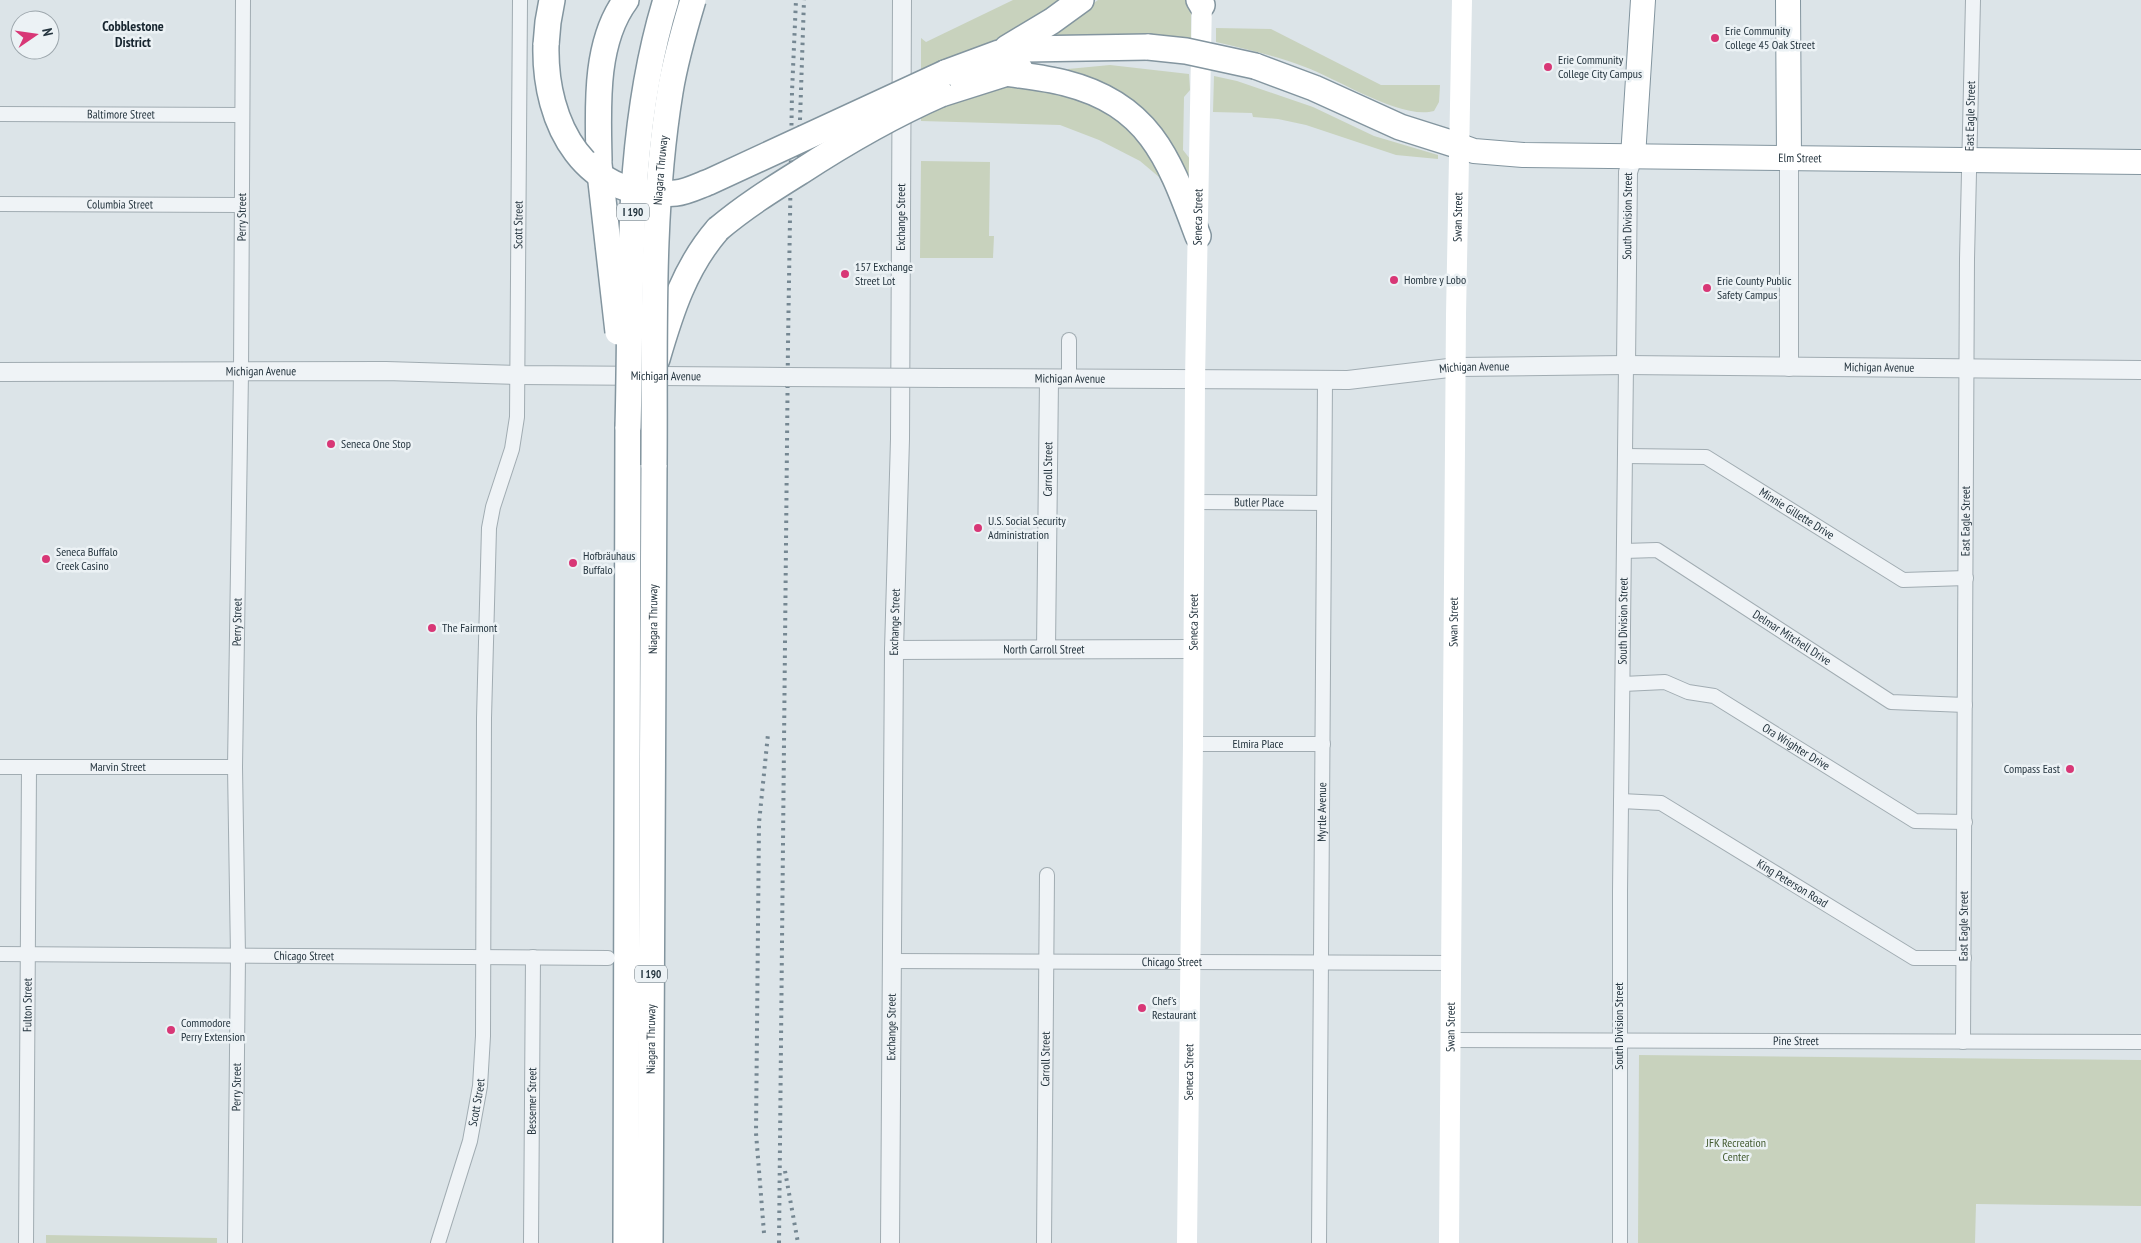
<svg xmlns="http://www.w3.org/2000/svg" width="2141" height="1243" font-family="'PT Sans Narrow',sans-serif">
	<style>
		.green { fill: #c8d2bd }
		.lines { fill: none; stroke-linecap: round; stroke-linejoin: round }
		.minor-casing { stroke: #a1acb2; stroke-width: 16 }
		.tertiary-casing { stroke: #a1acb2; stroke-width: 20 }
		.trunk-casing { stroke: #83959f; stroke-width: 26 }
		.motorway-casing { stroke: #83959f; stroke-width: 28 }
		.minor { stroke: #eff3f6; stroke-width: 14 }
		.tertiary { stroke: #eff3f6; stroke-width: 18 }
		.secondary { stroke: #fff; stroke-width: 20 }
		.trunk { stroke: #fff; stroke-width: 24 }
		.motorway { stroke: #fff; stroke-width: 25 }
		.rail { stroke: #758792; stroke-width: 4; stroke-dasharray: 2.5 5; stroke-linecap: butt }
		.tertiary-bridge-casing { stroke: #a1acb2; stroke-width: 20; stroke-linecap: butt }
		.motorway-bridge-casing { stroke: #83959f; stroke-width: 28; stroke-linecap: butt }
		.tertiary-bridge { stroke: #eff3f6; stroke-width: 18 }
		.motorway-bridge { stroke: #fff; stroke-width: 25 }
		.poi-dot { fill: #d83776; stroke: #ecf2f5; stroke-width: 2 }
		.labels { text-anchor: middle; stroke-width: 5; stroke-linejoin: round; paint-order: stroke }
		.shield { fill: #ecf2f5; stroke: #616e76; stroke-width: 1 }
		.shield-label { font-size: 11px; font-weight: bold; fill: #25353f }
		.poi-label { font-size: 12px; fill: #25353f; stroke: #ecf2f5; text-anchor: start }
		.street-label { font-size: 12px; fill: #25353f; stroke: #ecf2f5 }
		.park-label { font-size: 12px; fill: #445c31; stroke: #ecf2f5 }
		.neighbourhood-label { font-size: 14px; font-weight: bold; fill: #182630; stroke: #ecf2f5 }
	</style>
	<rect width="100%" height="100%" fill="#dce4e8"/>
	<!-- green -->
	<g class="green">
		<path d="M 1013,0 L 1067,0 L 1001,45 L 921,73 L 921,38 L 926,42 Z"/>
		<path d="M 1098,0 L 1189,0 L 1191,3 L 1191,40 C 1146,35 1103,35 1057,39 L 1055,31 Z"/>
		<path d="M 1216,28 L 1271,29 L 1381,85 L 1440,85 L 1439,102 L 1434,111 C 1401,120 1338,79 1305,67 C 1276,56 1246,49 1216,42 Z"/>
		<path d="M 1110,65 L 1189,74 L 1190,90 L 1184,97 L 1183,150 L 1190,159 L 1189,175 L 1184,176 L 1067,76 L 1068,69 Z"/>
		<path d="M 1214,76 L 1237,81 L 1313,107 L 1374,136 L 1438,155 L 1438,159 L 1396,155 L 1306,125 L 1278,119 L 1253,117 L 1252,113 L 1213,112 Z"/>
		<path d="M 1017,86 L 1078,95 L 1141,135 L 1178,214 L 1159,177 L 1140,161 L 1099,140 L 1060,125 L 921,121 L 921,115 C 955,101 980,91 1017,86 Z"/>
		<path d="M 921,161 L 990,162 L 989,236 L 994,236 L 993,258 L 920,258 Z"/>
		<path d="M 1639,1055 L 2141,1060 L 2141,1206 L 1976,1204 L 1975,1243 L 1638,1243 Z"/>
		<path d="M 46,1235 L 217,1238 L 217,1243 L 46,1243 Z"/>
	</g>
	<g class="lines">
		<defs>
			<g id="minor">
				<path id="s1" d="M 0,114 L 242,115"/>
				<path id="s2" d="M 0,204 L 240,205"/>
				<path d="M 1069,379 L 1069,340"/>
				<path id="s3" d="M 1625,456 L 1706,457 L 1903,580 L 1966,578"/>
				<path id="s4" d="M 1194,502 L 1324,503"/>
				<path id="s5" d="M 1624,551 L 1657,550 L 1891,702 L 1965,705"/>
				<path id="s6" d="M 1623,684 L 1665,682 L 1688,692 L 1714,696 L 1915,821 L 1965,822"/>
				<path id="s7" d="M 1193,744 L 1323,744"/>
				<path id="s8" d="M 0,767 L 235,767"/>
				<path id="s9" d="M 1621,801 L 1661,803 L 1914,958 L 1964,958"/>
				<path id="s10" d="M 0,954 L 608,958"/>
				<path id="s11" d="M 892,961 L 1452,963"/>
				<path id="s12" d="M 1451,1040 L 2141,1042"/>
				<path id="s13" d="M 1963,1042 L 1967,259 L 1973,0"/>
				<path id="s14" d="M 26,1243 L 29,768"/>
				<path id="s15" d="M 235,1243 L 238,956 L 235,767 L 241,372 L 243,0"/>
				<path id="s16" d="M 438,1243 L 470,1141 L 480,1086 L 483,1036 L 484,718 L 489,528 L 493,507 L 512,449 L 517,417 L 520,0"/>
				<path id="s17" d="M 531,1243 L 533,957"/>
				<path id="s18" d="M 1044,1243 L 1047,875"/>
				<path id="s19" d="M 1319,1243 L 1325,380"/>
				<path id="s20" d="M 1620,1243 L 1620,891 L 1626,365"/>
			</g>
			<g id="tertiary">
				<path d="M 1789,158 L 1789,367"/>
				<path id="s21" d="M 1626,365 L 1628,172 L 1633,157"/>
				<path id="s22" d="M 0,372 L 386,371 L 518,375 L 786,377"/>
				<path id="s23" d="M 944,378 L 1348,380 L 1457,367 L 1626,365 L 2141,370"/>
				<path id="s24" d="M 1046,649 L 1049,379"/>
				<path id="s25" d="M 894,650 L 1193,649"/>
				<path id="s26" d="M 890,1243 L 894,650 L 900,439 L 902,0"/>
			</g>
			<g id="trunk">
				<path d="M 1788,0 L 1789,158"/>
				<path id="s29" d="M 1460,146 L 1474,151 L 1523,155 L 2141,162"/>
				<path d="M 1633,157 L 1643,0"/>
			</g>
			<g id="motorway">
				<path d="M 1199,0 L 1202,5"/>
				<path d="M 546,45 L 548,22 L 552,0"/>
				<path d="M 1007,48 L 1052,21 L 1081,0"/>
				<path d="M 1255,66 L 1314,88 L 1400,127 L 1460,146"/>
				<path d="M 945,73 L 999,53 L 1025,49 L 1148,47"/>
				<path d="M 1005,73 C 1025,76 1046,78 1065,83 C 1152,105 1170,162 1198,236"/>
				<path d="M 941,94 L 1020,69"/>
				<path d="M 599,160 C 598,108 594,43 626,0"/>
				<path d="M 657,359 C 671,311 685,267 718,229"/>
				<path d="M 626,1243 L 628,427"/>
				<path id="s30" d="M 650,1243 L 654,465"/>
			</g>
		</defs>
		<!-- minor casing -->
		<use href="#minor" class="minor-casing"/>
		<!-- tertiary casing -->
		<use href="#tertiary" class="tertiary-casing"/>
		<!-- trunk casing -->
		<use href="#trunk" class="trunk-casing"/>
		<!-- motorway casing -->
		<use href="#motorway" class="motorway-casing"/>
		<!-- minor -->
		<use href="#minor" class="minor"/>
		<!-- tertiary -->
		<use href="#tertiary" class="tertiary"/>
		<!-- secondary -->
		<g class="secondary">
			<path id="s27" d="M 1187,1243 L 1193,744 L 1195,380 L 1202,0"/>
			<path id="s28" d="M 1449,1243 L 1456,315 L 1462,0"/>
		</g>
		<!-- trunk -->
		<use href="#trunk" class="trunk"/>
		<!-- motorway -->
		<use href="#motorway" class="motorway"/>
		<!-- rail -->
		<g class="rail">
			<path d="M 798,180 L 804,0"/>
			<path d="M 785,1171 L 798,1243"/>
			<path d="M 764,1233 L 756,1133 L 759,823 L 768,734"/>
			<path d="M 779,1243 L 788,344 L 792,92 L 796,0"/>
		</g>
		<defs>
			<path id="tertiary-bridge" d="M 786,377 L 944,378"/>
			<g id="motorway-bridge">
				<path d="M 546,45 C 544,124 585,202 676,193 C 687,192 698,186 709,182 L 945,73"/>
				<path d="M 1148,47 L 1186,51 L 1255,66"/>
				<path d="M 599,164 L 618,332"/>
				<path d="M 718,229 C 744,207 771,190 800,172 C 846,142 891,116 941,94"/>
				<path d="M 628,427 C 632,285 624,137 666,0"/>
				<path id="s31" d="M 654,465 C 655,341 650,215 670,92 C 675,61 684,30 693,0"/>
			</g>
		</defs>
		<!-- tertiary-bridge casing -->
		<use href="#tertiary-bridge" class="tertiary-bridge-casing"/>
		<!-- motorway-bridge casing -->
		<use href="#motorway-bridge" class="motorway-bridge-casing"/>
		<!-- tertiary-bridge -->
		<use href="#tertiary-bridge" class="tertiary-bridge"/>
		<!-- motorway-bridge -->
		<use href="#motorway-bridge" class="motorway-bridge"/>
	</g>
	<!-- markers -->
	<g class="poi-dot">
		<circle cx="1715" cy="38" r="5"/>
		<circle cx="1548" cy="67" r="5"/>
		<circle cx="845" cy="274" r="5"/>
		<circle cx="1394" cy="280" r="5"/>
		<circle cx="1707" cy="288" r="5"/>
		<circle cx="331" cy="444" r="5"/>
		<circle cx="978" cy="528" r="5"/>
		<circle cx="46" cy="559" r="5"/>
		<circle cx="573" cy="563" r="5"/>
		<circle cx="432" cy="628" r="5"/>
		<circle cx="2070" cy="769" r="5"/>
		<circle cx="1142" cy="1008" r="5"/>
		<circle cx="171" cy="1030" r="5"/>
	</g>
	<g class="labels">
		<!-- shield labels -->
		<g class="shield">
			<rect x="617" y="203.5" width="32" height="17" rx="4"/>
			<rect x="635" y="965.5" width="32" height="17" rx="4"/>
		</g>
		<g class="shield-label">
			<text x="633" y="216">I 190</text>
			<text x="651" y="978">I 190</text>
		</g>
		<!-- poi labels -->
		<g class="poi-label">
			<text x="1725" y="35">Erie Community<tspan x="1725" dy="14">College 45 Oak Street</tspan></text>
			<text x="1558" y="64">Erie Community<tspan x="1558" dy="14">College City Campus</tspan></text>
			<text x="855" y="271">157 Exchange<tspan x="855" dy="14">Street Lot</tspan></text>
			<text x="1404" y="284">Hombre y Lobo</text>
			<text x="1717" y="285">Erie County Public<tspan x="1717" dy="14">Safety Campus</tspan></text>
			<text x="341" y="448">Seneca One Stop</text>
			<text x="988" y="525">U.S. Social Security<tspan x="988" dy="14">Administration</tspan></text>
			<text x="56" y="556">Seneca Buffalo<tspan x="56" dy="14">Creek Casino</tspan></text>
			<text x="583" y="560">Hofbräuhaus<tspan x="583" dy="14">Buffalo</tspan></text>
			<text x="442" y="632">The Fairmont</text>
			<text x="2060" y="773" text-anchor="end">Compass East</text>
			<text x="1152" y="1005">Chef's<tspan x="1152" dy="14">Restaurant</tspan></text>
			<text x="181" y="1027">Commodore<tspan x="181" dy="14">Perry Extension</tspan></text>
		</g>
		<!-- street labels -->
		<g class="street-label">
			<text dy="4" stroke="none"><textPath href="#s1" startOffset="121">Baltimore Street</textPath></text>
			<text dy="4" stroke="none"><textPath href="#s13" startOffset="926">East Eagle Street</textPath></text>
			<text dy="4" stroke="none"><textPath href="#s29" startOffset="341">Elm Street</textPath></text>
			<text dy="4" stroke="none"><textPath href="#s31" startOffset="295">Niagara Thruway</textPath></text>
			<text dy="4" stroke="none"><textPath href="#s2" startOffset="120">Columbia Street</textPath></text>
			<text dy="4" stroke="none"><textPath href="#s21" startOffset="149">South Division Street</textPath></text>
			<text dy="4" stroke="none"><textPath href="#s15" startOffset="1026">Perry Street</textPath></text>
			<text dy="4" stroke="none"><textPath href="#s26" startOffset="1026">Exchange Street</textPath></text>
			<text dy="4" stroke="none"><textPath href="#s27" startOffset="1026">Seneca Street</textPath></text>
			<text dy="4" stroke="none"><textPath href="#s28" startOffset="1026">Swan Street</textPath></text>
			<text dy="4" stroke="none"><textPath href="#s16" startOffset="1028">Scott Street</textPath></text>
			<text dy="4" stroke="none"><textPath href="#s23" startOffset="531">Michigan Avenue</textPath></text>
			<text dy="4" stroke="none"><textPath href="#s23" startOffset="936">Michigan Avenue</textPath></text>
			<text dy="4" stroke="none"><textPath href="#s22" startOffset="261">Michigan Avenue</textPath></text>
			<text dy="4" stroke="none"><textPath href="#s22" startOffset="666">Michigan Avenue</textPath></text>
			<text dy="4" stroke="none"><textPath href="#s23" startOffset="126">Michigan Avenue</textPath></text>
			<text dy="4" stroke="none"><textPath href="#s24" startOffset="180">Carroll Street</textPath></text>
			<text dy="4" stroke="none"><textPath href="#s4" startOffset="65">Butler Place</textPath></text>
			<text dy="4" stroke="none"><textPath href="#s3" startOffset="188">Minnie Gillette Drive</textPath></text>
			<text dy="4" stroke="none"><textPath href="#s13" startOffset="521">East Eagle Street</textPath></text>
			<text dy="4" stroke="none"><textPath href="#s30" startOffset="624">Niagara Thruway</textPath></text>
			<text dy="4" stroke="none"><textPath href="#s26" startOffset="621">Exchange Street</textPath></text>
			<text dy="4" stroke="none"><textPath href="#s27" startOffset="621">Seneca Street</textPath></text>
			<text dy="4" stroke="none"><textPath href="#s28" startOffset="621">Swan Street</textPath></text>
			<text dy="4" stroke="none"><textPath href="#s20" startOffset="622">South Division Street</textPath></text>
			<text dy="4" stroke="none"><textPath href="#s15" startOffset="621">Perry Street</textPath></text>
			<text dy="4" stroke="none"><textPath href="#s5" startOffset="194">Delmar Mitchell Drive</textPath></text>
			<text dy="4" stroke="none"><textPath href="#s25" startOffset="150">North Carroll Street</textPath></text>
			<text dy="4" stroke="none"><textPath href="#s7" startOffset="65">Elmira Place</textPath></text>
			<text dy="4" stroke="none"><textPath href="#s6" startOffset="190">Ora Wrighter Drive</textPath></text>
			<text dy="4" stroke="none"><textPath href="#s8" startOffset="118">Marvin Street</textPath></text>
			<text dy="4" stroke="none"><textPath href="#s19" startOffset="431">Myrtle Avenue</textPath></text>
			<text dy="4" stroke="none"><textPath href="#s9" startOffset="194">King Peterson Road</textPath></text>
			<text dy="4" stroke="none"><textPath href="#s13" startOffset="116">East Eagle Street</textPath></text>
			<text dy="4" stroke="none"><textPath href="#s10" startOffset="304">Chicago Street</textPath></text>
			<text dy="4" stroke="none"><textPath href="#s11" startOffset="280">Chicago Street</textPath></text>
			<text dy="4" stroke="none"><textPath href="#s14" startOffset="238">Fulton Street</textPath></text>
			<text dy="4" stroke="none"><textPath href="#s26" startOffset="216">Exchange Street</textPath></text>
			<text dy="4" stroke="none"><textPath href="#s28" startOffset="216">Swan Street</textPath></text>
			<text transform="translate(1619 1026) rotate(-90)" y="4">South Division Street</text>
			<text dy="4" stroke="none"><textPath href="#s30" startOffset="204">Niagara Thruway</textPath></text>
			<text dy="4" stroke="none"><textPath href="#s12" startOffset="345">Pine Street</textPath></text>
			<text dy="4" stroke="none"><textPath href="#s18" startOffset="184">Carroll Street</textPath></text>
			<text dy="4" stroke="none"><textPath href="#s27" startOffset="171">Seneca Street</textPath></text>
			<text dy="4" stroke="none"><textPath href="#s15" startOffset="156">Perry Street</textPath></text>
			<text dy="4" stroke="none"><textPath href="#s17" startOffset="142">Bessemer Street</textPath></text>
			<text dy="4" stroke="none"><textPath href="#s16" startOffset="146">Scott Street</textPath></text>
		</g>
		<!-- park labels -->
		<g class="park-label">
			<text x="1736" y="1147">JFK Recreation<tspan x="1736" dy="14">Center</tspan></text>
		</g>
		<!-- neighbourhood labels -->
		<g class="neighbourhood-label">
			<text x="133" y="31">Cobblestone<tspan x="133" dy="16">District</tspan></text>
		</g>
	</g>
	<!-- north arrow -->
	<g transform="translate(35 35) rotate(77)"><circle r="24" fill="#ecf2f5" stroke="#9ca6ac"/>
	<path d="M0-4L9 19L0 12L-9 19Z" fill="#d83776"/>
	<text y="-8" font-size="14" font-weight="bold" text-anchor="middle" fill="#25353f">N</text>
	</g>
</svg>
